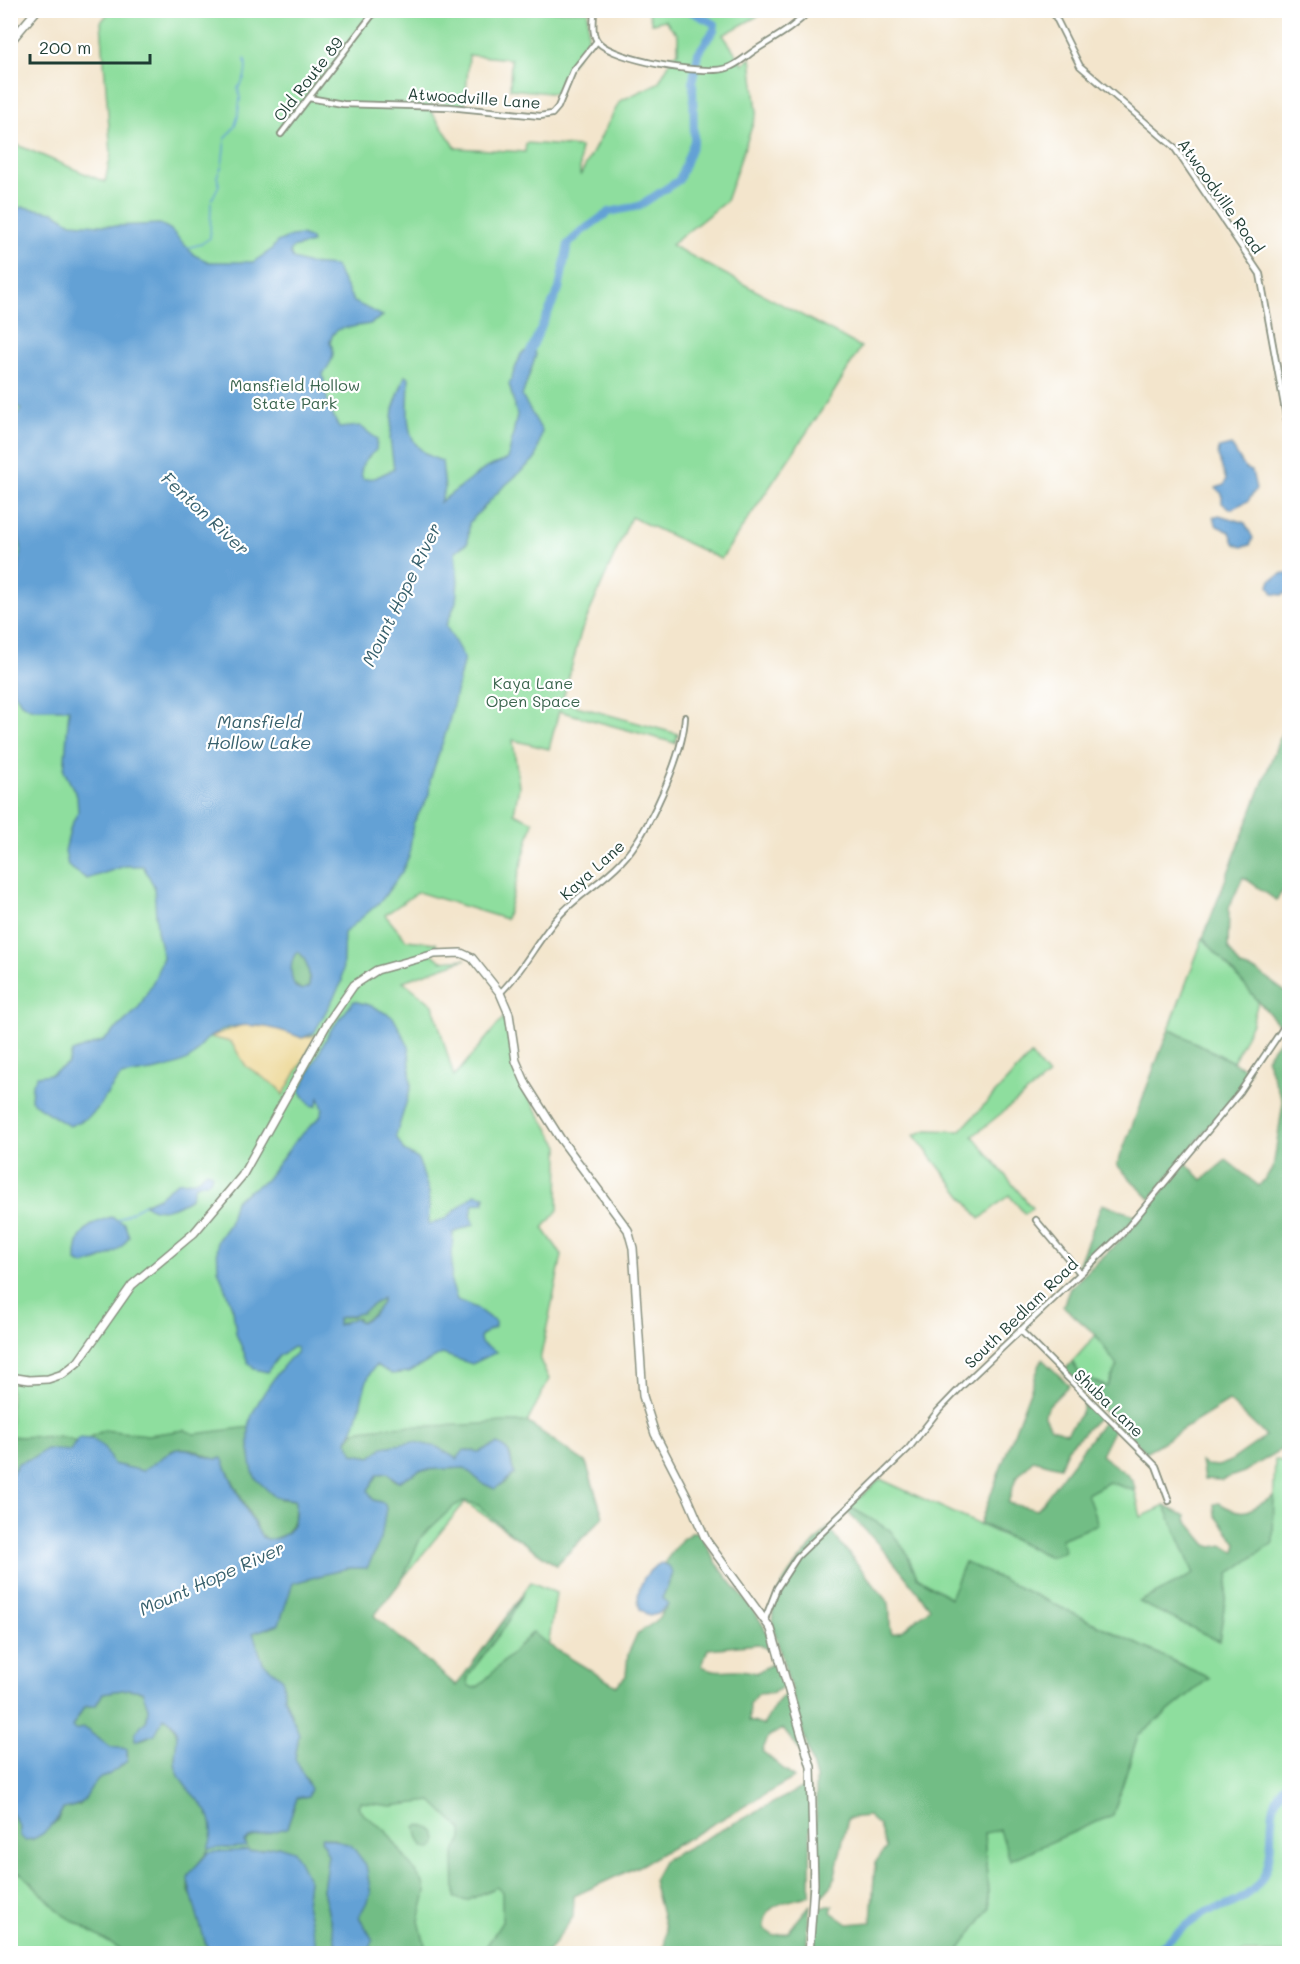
<svg xmlns="http://www.w3.org/2000/svg" width="1300" height="1964" font-family="Mali,sans-serif">
	<style>
		.green { fill: #8ede9e; stroke: #568e69; stroke-width: 1.5 }
		.forest { fill: #72bd85; stroke: #487d5c; stroke-width: 1.5 }
		.sand { fill: #eeda9e; stroke: #868c69; stroke-width: 1.5 }
		.water { fill: #64a1d5; stroke: #426f84; stroke-width: 1.5; fill-rule: evenodd }
		.lines { fill: none; stroke-linecap: round; stroke-linejoin: round }
		.stream { stroke: #64a1d5; stroke-width: 1.5 }
		.river { stroke: #64a1d5; stroke-width: 8 }
		.street-casing { stroke: #899180; stroke-width: 8 }
		.secondary-casing { stroke: #899180; stroke-width: 10 }
		.street { stroke: #fff; stroke-width: 4.5 }
		.secondary { stroke: #fff; stroke-width: 7 }
		.labels { text-anchor: middle; stroke-width: 4.5; stroke-linejoin: round; paint-order: stroke }
		.street-label { font-size: 16px; fill: #1f3d34; stroke: #fff }
		.park-label { font-size: 16px; fill: #3b654e; stroke: #fff }
		.water-label { font-size: 18px; font-style: italic; fill: #37606c; stroke: #fff }
	</style>
	<rect width="100%" height="100%" fill="#fff"/>
	<filter id="ink" filterUnits="userSpaceOnUse"><feTurbulence type="fractalNoise" baseFrequency=".0167" numOctaves="2"/><feDisplacementMap in="SourceGraphic" scale="12" xChannelSelector="R" yChannelSelector="G"/><feConvolveMatrix kernelMatrix="1 2 1 2 8 2 1 2 1" color-interpolation-filters="sRGB"/></filter>
	<filter id="wash" filterUnits="userSpaceOnUse"><feTurbulence type="fractalNoise" baseFrequency=".008" numOctaves="4" result="noise"/><feDisplacementMap in="SourceGraphic" scale="24" xChannelSelector="R" yChannelSelector="G"/><feGaussianBlur stdDeviation="1.35" result="paint"/><feColorMatrix in="noise" values="0 0 0 0 0 0 0 0 0 0 0 0 0 0 0 0 0 1.4 0 .05"/><feComposite in="paint" operator="in"/></filter>
	<g filter="url(#wash)">
		<rect width="100%" height="100%" fill="#f3e5cc"/>
		<!-- green -->
		<g class="green">
			<path d="M 110,11 L 588,11 L 588,39 L 561,79 L 559,94 L 510,89 L 511,59 L 469,55 L 465,106 L 432,102 L 431,111 L 456,148 L 525,152 L 526,143 L 580,147 L 580,176 L 620,101 L 658,83 L 671,60 L 665,59 L 678,53 L 678,35 L 665,20 L 652,23 L 648,11 L 767,11 L 723,35 L 743,64 L 751,58 L 757,112 L 726,201 L 671,245 L 861,347 L 834,392 L 721,559 L 631,517 L 581,632 L 562,702 L 678,734 L 675,743 L 559,711 L 549,749 L 513,740 L 519,787 L 514,813 L 533,822 L 506,919 L 418,892 L 385,915 L 406,940 L 436,943 L 438,948 L 429,951 L 441,961 L 466,959 L 403,981 L 433,1005 L 454,1077 L 504,1017 L 518,1080 L 559,1146 L 558,1210 L 543,1228 L 562,1255 L 540,1360 L 549,1379 L 527,1423 L 586,1463 L 603,1517 L 556,1565 L 465,1502 L 373,1615 L 457,1686 L 531,1582 L 556,1593 L 503,1953 L 11,1953 L 10,142 L 105,182 L 111,154 L 101,22 Z"/>
			<path d="M 1203,938 L 1249,989 L 1258,1002 L 1252,1023 L 1233,1062 L 1169,1029 Z"/>
			<path d="M 1031,1055 L 1048,1076 L 973,1136 L 1032,1208 L 1025,1214 L 1009,1195 L 980,1219 L 914,1135 L 927,1130 L 960,1131 Z"/>
			<path d="M 1096,1335 L 1117,1366 L 1107,1387 L 1080,1374 L 1072,1362 Z"/>
			<path d="M 1275,1459 L 1289,1464 L 1289,1953 L 957,1953 L 989,1909 L 984,1833 L 1000,1829 L 1011,1859 L 1112,1815 L 1138,1736 L 1209,1678 L 965,1562 L 951,1598 L 917,1577 L 906,1552 L 850,1507 L 880,1479 L 1050,1557 L 1087,1494 L 1109,1482 L 1135,1491 L 1141,1517 L 1165,1506 L 1195,1574 L 1140,1602 L 1219,1641 L 1229,1574 L 1272,1543 Z"/>
		</g>
		<!-- forest -->
		<g class="forest">
			<path d="M 1289,714 L 1289,883 L 1276,900 L 1243,877 L 1229,908 L 1228,948 L 1241,967 L 1258,972 L 1289,995 L 1289,1016 L 1281,1027 L 1203,938 Z"/>
			<path d="M 298,951 C 307,958 311,976 309,987 L 302,990 L 293,983 C 290,974 289,957 298,951 Z"/>
			<path d="M 1289,1027 L 1289,1445 L 1244,1472 L 1221,1480 L 1204,1479 L 1201,1462 L 1205,1465 L 1218,1466 L 1229,1462 L 1266,1436 L 1229,1401 L 1146,1452 L 1063,1372 L 1072,1362 L 1080,1374 L 1107,1387 L 1117,1366 L 1096,1335 L 1063,1306 L 1070,1288 L 1126,1235 L 1186,1163 L 1202,1180 L 1226,1160 L 1259,1186 L 1273,1168 L 1283,1103 L 1266,1058 Z"/>
			<path d="M 1169,1029 L 1250,1071 L 1235,1094 L 1150,1199 L 1117,1165 Z"/>
			<path d="M 1102,1204 L 1137,1216 L 1081,1271 L 1077,1268 Z"/>
			<path d="M 383,1298 C 382,1310 370,1316 361,1322 L 357,1318 L 338,1325 L 338,1318 L 352,1316 Z"/>
			<path d="M 1042,1359 L 1069,1385 L 1048,1406 L 1044,1414 L 1051,1428 L 1067,1433 L 1080,1415 L 1085,1401 L 1100,1416 L 1068,1448 L 1060,1467 L 1033,1460 L 1016,1478 L 1008,1503 L 1037,1510 L 1104,1421 L 1114,1429 L 1101,1455 C 1112,1465 1136,1476 1135,1491 L 1109,1482 L 1087,1494 L 1098,1524 L 1061,1539 L 1065,1551 L 1050,1557 L 980,1523 Z"/>
			<path d="M 501,1422 L 527,1422 L 586,1463 L 603,1517 L 556,1565 L 505,1529 L 478,1505 L 464,1501 L 454,1506 L 421,1537 L 402,1580 L 374,1616 L 456,1686 L 524,1593 L 504,1628 L 470,1673 L 467,1681 L 469,1686 L 474,1688 L 479,1686 L 533,1632 L 547,1644 L 616,1686 L 626,1676 L 628,1654 L 637,1634 L 656,1621 L 668,1605 L 662,1598 L 672,1577 L 669,1566 L 664,1563 L 682,1539 L 693,1532 L 699,1532 C 706,1544 712,1557 720,1568 C 741,1597 765,1618 775,1653 L 758,1644 L 708,1649 L 702,1666 C 721,1676 733,1665 756,1673 L 777,1661 L 784,1687 L 771,1693 L 758,1694 L 750,1704 L 749,1721 L 763,1725 C 772,1713 773,1703 786,1694 L 805,1757 L 783,1729 L 769,1736 L 762,1751 L 794,1778 L 641,1865 L 574,1896 L 573,1917 L 547,1953 L 482,1953 L 502,1922 L 502,1892 L 496,1887 L 467,1901 L 455,1898 L 454,1854 L 462,1838 L 462,1830 L 432,1801 L 391,1806 L 361,1802 L 358,1806 L 362,1813 L 386,1831 L 424,1884 L 426,1892 L 419,1921 L 427,1953 L 368,1953 C 375,1938 368,1931 359,1917 L 371,1892 C 359,1860 361,1842 323,1837 L 321,1839 L 328,1855 L 323,1891 L 338,1949 L 338,1953 L 318,1953 L 306,1904 L 309,1881 L 294,1852 L 278,1846 L 249,1852 L 245,1841 L 257,1835 L 287,1828 L 297,1798 L 308,1796 L 308,1781 L 300,1772 L 295,1759 L 299,1734 L 284,1697 L 283,1682 L 263,1663 L 253,1634 L 255,1631 C 296,1626 275,1605 293,1583 L 348,1568 L 367,1568 L 375,1552 L 386,1508 L 384,1503 L 373,1500 L 368,1490 L 378,1474 L 388,1473 L 395,1481 L 400,1481 L 420,1470 L 465,1468 L 492,1488 L 503,1484 L 514,1474 C 509,1458 516,1453 497,1444 L 479,1452 L 466,1450 L 457,1459 L 446,1455 L 442,1450 L 397,1445 L 381,1449 L 371,1457 L 353,1454 L 347,1441 L 354,1431 C 403,1422 452,1429 501,1422 Z"/>
			<path d="M 250,1427 L 249,1452 L 256,1478 L 280,1499 L 295,1500 C 296,1520 290,1539 267,1540 L 260,1534 L 221,1458 L 216,1460 L 193,1449 L 180,1448 L 171,1451 L 164,1458 L 143,1471 L 113,1464 L 104,1447 L 87,1439 L 104,1430 L 148,1435 L 185,1430 L 195,1434 Z"/>
			<path d="M 11,1436 C 25,1439 68,1432 75,1442 L 70,1451 L 46,1449 L 35,1457 L 18,1463 L 11,1475 Z"/>
			<path d="M 1274,1496 L 1273,1543 L 1229,1574 L 1219,1641 L 1139,1602 L 1194,1574 L 1165,1506 L 1186,1516 L 1186,1520 L 1207,1545 L 1213,1547 L 1223,1545 L 1235,1552 L 1237,1543 L 1215,1515 L 1214,1504 L 1219,1503 C 1246,1519 1249,1510 1274,1496 Z"/>
			<path d="M 850,1507 L 890,1530 L 906,1552 L 917,1577 L 950,1598 L 965,1562 L 1209,1678 L 1138,1736 L 1113,1815 L 1010,1860 L 1000,1830 L 984,1833 L 989,1909 L 957,1953 L 811,1953 L 816,1909 L 833,1905 L 831,1912 L 848,1924 L 871,1922 L 875,1863 L 886,1848 L 879,1826 L 868,1816 L 848,1818 L 833,1884 L 816,1903 L 816,1778 L 773,1626 C 767,1588 805,1554 828,1528 L 889,1603 C 891,1615 888,1623 892,1634 L 902,1631 L 930,1608 C 903,1573 879,1542 846,1511 Z"/>
			<path d="M 128,1689 L 142,1691 L 148,1707 L 147,1720 L 135,1733 L 135,1740 C 151,1740 157,1731 163,1718 L 168,1718 C 187,1742 169,1750 177,1770 C 184,1788 206,1801 211,1818 C 218,1849 204,1853 190,1875 C 189,1877 188,1885 188,1888 C 189,1893 194,1899 196,1905 C 201,1921 202,1938 209,1953 L 126,1953 L 63,1915 L 22,1874 L 11,1871 L 10,1810 L 20,1827 L 20,1833 L 32,1840 L 57,1821 L 63,1809 L 80,1805 C 87,1797 89,1788 96,1781 C 104,1771 132,1770 127,1749 L 110,1747 L 84,1728 L 76,1730 L 72,1727 L 84,1707 L 96,1705 L 103,1693 Z"/>
			<path d="M 807,1785 L 811,1793 L 810,1895 C 788,1903 763,1901 764,1929 L 774,1936 L 788,1932 L 810,1905 L 806,1953 L 664,1953 L 666,1931 L 653,1880 L 664,1860 Z"/>
			<path d="M 420,1825 C 430,1828 438,1831 437,1843 L 432,1849 L 424,1848 L 419,1839 L 416,1827 Z"/>
		</g>
		<!-- sand -->
		<path class="sand" d="M 242,1025 L 278,1028 L 302,1038 L 317,1035 L 283,1095 L 279,1088 L 246,1066 L 231,1042 L 210,1037 Z"/>
		<!-- water -->
		<g class="water">
			<path d="M 23,207 L 54,212 L 71,223 L 115,226 L 160,224 L 170,229 L 194,255 L 209,262 L 253,262 L 271,250 L 277,242 L 291,236 L 301,235 L 311,239 L 312,243 L 292,248 L 290,253 L 293,259 L 309,264 L 335,266 L 354,302 L 383,316 L 370,324 L 339,329 L 333,334 L 330,342 C 337,354 331,363 323,374 L 328,405 L 339,428 L 360,426 L 377,439 L 376,450 C 367,458 357,466 363,479 L 375,478 L 394,469 L 390,439 L 393,409 L 405,376 L 409,377 C 409,414 399,448 442,461 L 445,489 L 440,502 L 486,468 L 508,459 L 517,415 L 509,384 L 521,354 L 532,347 L 536,355 L 522,396 L 542,431 L 536,458 L 500,490 L 469,523 L 468,542 L 455,552 L 458,581 L 456,602 L 446,626 L 464,658 L 448,726 L 430,780 L 429,795 L 413,824 L 409,856 L 402,872 L 381,901 L 344,933 L 342,982 L 314,1033 L 302,1038 C 273,1026 233,1016 206,1040 C 200,1045 198,1053 192,1057 C 174,1070 142,1072 121,1076 C 98,1100 106,1113 69,1126 L 40,1108 L 31,1100 L 32,1085 L 37,1076 L 51,1074 L 68,1064 L 72,1052 L 103,1041 L 138,1009 L 155,978 L 163,957 L 157,931 L 154,886 L 143,866 L 125,866 L 87,879 L 68,866 L 65,851 L 71,826 L 78,812 L 77,796 L 64,771 L 69,709 L 32,709 L 21,703 L 13,690 L 13,631 L 21,546 L 11,509 L 10,427 L 21,409 L 11,400 L 10,210 ZM 298,951 C 307,958 311,976 309,987 L 302,990 L 295,987 C 290,977 289,959 298,951 Z"/>
			<path d="M 1231,445 L 1245,468 L 1252,471 L 1256,489 L 1248,501 L 1231,509 L 1222,503 L 1222,494 L 1216,488 L 1224,485 L 1226,480 L 1218,456 L 1219,448 Z"/>
			<path d="M 1219,515 L 1245,523 L 1253,538 L 1250,545 L 1242,547 L 1234,543 L 1230,532 L 1217,526 L 1213,517 Z"/>
			<path d="M 1283,573 L 1289,574 L 1289,591 L 1282,595 L 1273,594 L 1269,586 L 1271,580 Z"/>
			<path d="M 354,1001 L 372,1006 L 393,1017 L 409,1047 L 411,1087 L 396,1136 L 404,1151 L 418,1159 L 429,1192 L 429,1225 L 445,1219 L 475,1194 L 485,1196 L 484,1203 L 473,1204 L 471,1217 L 474,1224 L 453,1233 L 451,1282 L 457,1300 L 476,1308 L 495,1322 L 495,1327 L 481,1335 L 480,1339 L 481,1343 L 497,1352 L 472,1364 L 442,1354 L 409,1372 L 392,1374 L 376,1365 C 360,1383 363,1417 347,1440 L 353,1454 L 371,1457 L 383,1447 L 414,1442 L 437,1447 L 457,1459 L 464,1450 L 479,1452 L 497,1444 C 514,1451 509,1460 514,1474 L 495,1489 L 482,1483 L 465,1468 L 420,1470 L 398,1482 L 388,1473 L 378,1474 L 368,1490 L 373,1500 L 384,1503 L 386,1508 L 381,1539 L 367,1568 L 348,1568 L 293,1583 L 279,1624 L 253,1633 L 263,1663 L 283,1679 L 284,1697 L 299,1734 L 295,1759 L 311,1789 L 308,1796 L 297,1798 L 287,1828 L 249,1838 L 244,1842 L 247,1847 L 208,1849 C 224,1805 186,1801 176,1768 C 171,1750 187,1728 164,1717 L 155,1734 L 135,1741 L 135,1733 L 147,1720 L 148,1707 L 142,1691 L 128,1689 L 103,1693 L 96,1705 L 84,1707 L 72,1727 L 75,1730 L 84,1728 L 110,1747 L 127,1749 L 127,1761 L 107,1776 L 98,1779 C 82,1797 92,1803 63,1809 C 55,1822 43,1840 25,1840 L 20,1836 L 20,1827 L 10,1810 L 11,1475 L 18,1463 L 35,1457 L 46,1449 L 70,1451 L 78,1438 L 92,1439 L 104,1447 L 113,1464 L 143,1471 C 148,1467 173,1449 178,1449 C 194,1446 209,1463 222,1458 C 232,1482 247,1514 262,1537 C 273,1544 291,1534 294,1521 C 296,1515 295,1506 295,1500 L 275,1497 C 271,1493 257,1481 255,1477 C 250,1467 247,1434 250,1422 C 253,1406 282,1364 296,1353 L 297,1348 L 293,1347 L 279,1356 L 267,1372 L 254,1369 L 248,1362 L 236,1334 L 233,1310 L 218,1269 L 217,1241 L 229,1224 L 235,1200 L 266,1180 L 296,1140 L 320,1117 L 323,1109 L 319,1098 L 316,1106 L 311,1106 L 300,1091 L 330,1031 ZM 382,1298 L 382,1303 L 373,1315 L 361,1322 L 354,1318 L 338,1325 L 338,1318 L 361,1313 Z"/>
			<path d="M 207,1171 L 212,1174 L 210,1181 L 195,1185 L 191,1198 C 176,1207 160,1216 144,1204 L 159,1197 L 177,1182 L 195,1181 Z"/>
			<path d="M 111,1217 L 124,1223 L 129,1236 C 120,1254 102,1259 84,1265 L 76,1261 C 75,1234 87,1224 111,1217 Z"/>
			<path d="M 661,1563 L 669,1566 L 673,1573 L 662,1598 L 668,1604 L 658,1614 L 649,1616 L 640,1609 C 634,1591 644,1571 661,1563 Z"/>
			<path d="M 323,1837 L 351,1845 L 366,1865 L 371,1894 L 359,1917 L 373,1940 L 368,1953 L 338,1953 L 323,1890 L 328,1855 L 321,1839 Z"/>
			<path d="M 278,1846 L 294,1851 L 309,1881 L 306,1904 L 318,1953 L 209,1953 C 206,1945 187,1883 188,1878 C 190,1869 204,1860 208,1852 L 248,1850 L 249,1852 Z"/>
		</g>
		<g class="lines">
			<!-- stream -->
			<g class="stream">
				<path d="M 212,199 L 219,185 L 217,176 L 222,166 L 225,139 L 235,126 L 238,116 L 240,98 L 238,88 C 245,80 247,69 245,59"/>
				<path d="M 187,248 L 201,244 L 210,238 L 211,202"/>
				<path d="M 118,1220 L 144,1204"/>
			</g>
			<!-- river -->
			<g class="river">
				<path d="M 528,356 L 559,289 L 568,244 L 582,231 L 609,212 L 639,206 L 679,180 L 694,141 L 693,79 L 698,53 L 714,30 L 715,24 L 688,10"/>
				<path d="M 1149,1954 C 1169,1942 1185,1924 1205,1913 C 1211,1909 1219,1909 1226,1906 C 1243,1900 1260,1887 1266,1870 C 1278,1839 1261,1806 1290,1780"/>
			</g>
		</g>
	</g>
	<g filter="url(#ink)">
		<g class="lines">
			<defs>
				<g id="street">
					<path d="M 594,10 C 594,20 591,34 598,42 C 614,60 705,76 727,68 C 737,65 745,57 754,51 C 774,38 793,29 810,10"/>
					<path d="M 1052,10 L 1080,66 L 1174,147 L 1260,274 L 1290,438"/>
					<path d="M 309,98 L 343,104 L 449,107 L 540,116 L 552,114 L 558,107 L 573,71 L 597,41"/>
					<path d="M 281,134 L 376,10"/>
					<path d="M 500,993 C 524,970 537,940 559,916 C 577,896 602,882 621,862 C 648,834 683,756 685,717"/>
					<path d="M 1036,1220 L 1080,1273"/>
					<path d="M 1020,1330 L 1156,1466 L 1169,1501"/>
					<path d="M 765,1619 L 777,1588 L 797,1557 L 909,1448 L 938,1411 L 964,1384 L 1122,1234 L 1240,1092 L 1290,1018"/>
				</g>
				<g id="secondary">
					<path d="M 10,42 L 37,10"/>
					<path d="M 10,1377 L 29,1380 L 48,1379 L 63,1374 L 78,1362 L 132,1285 L 194,1233 L 242,1176 L 327,1024 L 354,985 L 377,970 L 435,954 L 461,953 L 472,958 L 500,993 L 509,1014 L 516,1061 L 526,1084 L 560,1138 L 628,1230 L 633,1248 L 643,1396 L 655,1434 L 687,1496 L 706,1540 L 771,1629 L 811,1767 L 814,1884 L 809,1954"/>
				</g>
			</defs>
			<!-- street casing -->
			<use href="#street" class="street-casing"/>
			<!-- secondary casing -->
			<use href="#secondary" class="secondary-casing"/>
			<!-- street -->
			<use href="#street" class="street"/>
			<!-- secondary -->
			<use href="#secondary" class="secondary"/>
		</g>
	</g>
	<g class="labels">
		<!-- street labels -->
		<g class="street-label">
			<text transform="translate(308 79) rotate(-52)" y="6">Old Route 89</text>
			<text transform="translate(474 98) rotate(4)" y="6">Atwoodville Lane</text>
			<text transform="translate(1221 196) rotate(55)" y="6">Atwoodville Road</text>
			<text transform="translate(592 870) rotate(-42)" y="6">Kaya Lane</text>
			<text transform="translate(1021 1313) rotate(-44)" y="6">South Bedlam Road</text>
			<text transform="translate(1109 1403) rotate(44)" y="6">Shuba Lane</text>
		</g>
		<!-- park labels -->
		<g class="park-label">
			<text x="295" y="391">Mansfield Hollow<tspan x="295" dy="18">State Park</tspan></text>
			<text x="533" y="689">Kaya Lane<tspan x="533" dy="18">Open Space</tspan></text>
		</g>
		<!-- water labels -->
		<g class="water-label">
			<text transform="translate(205 514) rotate(43)" y="6">Fenton River</text>
			<text transform="translate(402 595) rotate(-64)" y="6">Mount Hope River</text>
			<text x="259" y="728">Mansfield<tspan x="259" dy="21">Hollow Lake</tspan></text>
			<text transform="translate(212 1579) rotate(-24)" y="6">Mount Hope River</text>
		</g>
	</g>
	<!-- margin -->
	<rect width="1300" height="1964" fill="none" stroke="#fff" stroke-width="36"/>
	<!-- scale -->
	<path d="M30 54v9h120v-9" fill="none" stroke="#1f3d34" stroke-width="3"/>
	<text x="39" y="54" font-size="18" fill="#1f3d34" stroke="#ffffff" stroke-width="4.5" paint-order="stroke">200 m</text>
</svg>
